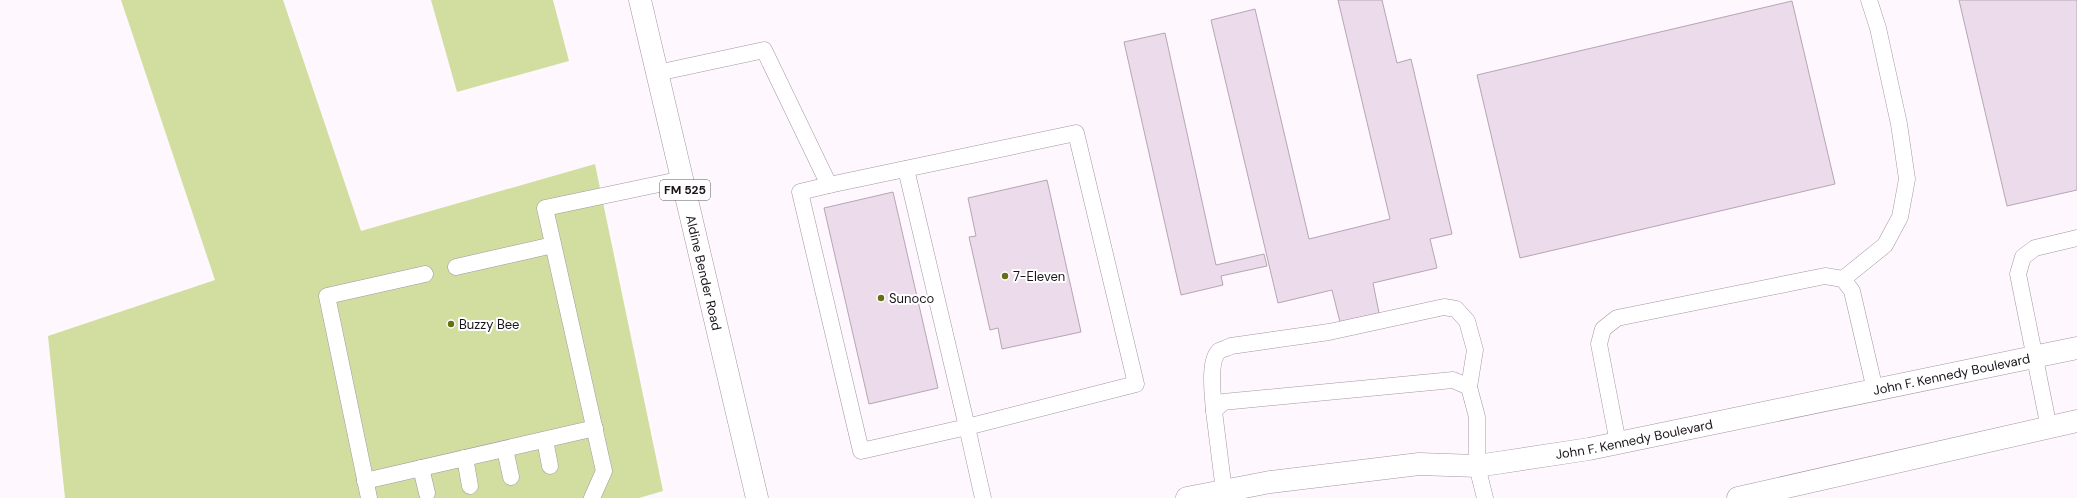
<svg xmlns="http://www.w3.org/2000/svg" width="2077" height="498" font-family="'DM Sans',sans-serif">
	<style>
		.green { fill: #d2dda0 }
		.building { fill: #ecdbea; stroke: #b6a5b5 }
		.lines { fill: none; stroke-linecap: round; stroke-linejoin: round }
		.service-casing { stroke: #a595a4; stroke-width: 17 }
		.secondary-casing { stroke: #a595a4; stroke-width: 23 }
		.primary-casing { stroke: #a595a4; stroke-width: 23 }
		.service { stroke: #fff; stroke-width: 16 }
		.secondary { stroke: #fff; stroke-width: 22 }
		.primary { stroke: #fff; stroke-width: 22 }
		.poi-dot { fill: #656f18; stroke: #fff; stroke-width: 1.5 }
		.labels { text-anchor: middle; stroke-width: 4; stroke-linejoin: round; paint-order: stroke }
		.shield { fill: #fff; stroke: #5f5a5f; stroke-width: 1 }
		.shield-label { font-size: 12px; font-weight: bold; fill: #1a141a }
		.street-label { font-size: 13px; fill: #1a141a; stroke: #fff }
		.poi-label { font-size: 13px; fill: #1a141a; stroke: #fff; text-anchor: start }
	</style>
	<rect width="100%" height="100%" fill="#fff7fe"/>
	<!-- green -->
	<g class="green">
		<path d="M 121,0 L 283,0 L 361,231 L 595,164 L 663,491 L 639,498 L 65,498 L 48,336 L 215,280 Z"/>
		<path d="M 431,0 L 553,0 L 569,61 L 457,92 Z"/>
	</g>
	<!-- building -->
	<g class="building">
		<path d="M 1338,0 L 1382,0 L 1397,63 L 1411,59 L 1452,234 L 1430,239 L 1437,268 L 1373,283 L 1379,313 L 1340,322 L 1332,290 L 1278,303 L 1211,20 L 1255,9 L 1309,239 L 1390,219 Z"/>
		<path d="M 1959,0 L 2077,0 L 2077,190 L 2007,206 Z"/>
		<path d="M 1792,1 L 1835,184 L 1520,258 L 1477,75 Z"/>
		<path d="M 1165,33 L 1216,265 L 1264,254 L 1267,266 L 1221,276 L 1223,285 L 1181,295 L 1124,42 Z"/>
		<path d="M 1047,180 L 1081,332 L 1002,349 L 998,328 L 990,330 L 969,237 L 976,236 L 968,198 Z"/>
		<path d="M 893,192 L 938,388 L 869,404 L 824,208 Z"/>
	</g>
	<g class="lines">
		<defs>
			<g id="service">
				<path d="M 657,73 L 764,50 L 829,185 L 1076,133 L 1136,384 L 967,427 L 983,498"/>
				<path d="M 829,185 L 800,192 L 861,451 L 967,427 L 906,169"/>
				<path d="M 456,267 L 553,245"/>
				<path d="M 1843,279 L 1885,245 L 1900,217 L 1907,179 L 1899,124 L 1878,28 L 1869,0"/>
				<path d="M 1214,411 C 1213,397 1208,361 1219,351 C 1222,349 1228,348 1231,346 L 1329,332 L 1444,307 L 1456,309 L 1467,321 L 1475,350 L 1469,387"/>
				<path d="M 2049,428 L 2018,274 L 2023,257 L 2035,248 L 2077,238"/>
				<path d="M 545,440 L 550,466"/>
				<path d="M 1618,443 L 1599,344 L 1603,329 L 1617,318 L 1825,276 L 1843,279 L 1852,291 L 1875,390"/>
				<path d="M 505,449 L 511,477"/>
				<path d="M 465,458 L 470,486"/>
				<path d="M 421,468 L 427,493"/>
				<path d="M 365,481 L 595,428"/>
				<path d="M 1224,491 L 1214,411 L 1223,402 L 1453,380 L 1469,387 L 1477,417 L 1477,466 L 1485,498"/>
				<path d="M 369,498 L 327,296 L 425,274"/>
				<path d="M 592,498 L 604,471 L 545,208 L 683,179"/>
			</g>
			<g id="secondary">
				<path id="s1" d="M 1187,498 L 1270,482 L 1419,464 L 1477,466 L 1589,449 L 2077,348"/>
				<path d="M 1738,498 L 2077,421"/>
			</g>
			<g id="primary">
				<path id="s2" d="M 640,0 L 757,498"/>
			</g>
		</defs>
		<!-- service casing -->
		<use href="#service" class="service-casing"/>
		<!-- secondary casing -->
		<use href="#secondary" class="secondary-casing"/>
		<!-- primary casing -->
		<use href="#primary" class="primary-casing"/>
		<!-- service -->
		<use href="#service" class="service"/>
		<!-- secondary -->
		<use href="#secondary" class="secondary"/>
		<!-- primary -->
		<use href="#primary" class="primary"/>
	</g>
	<!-- markers -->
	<g class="poi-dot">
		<circle cx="1005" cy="276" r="4"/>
		<circle cx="881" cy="298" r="4"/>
		<circle cx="451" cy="324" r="4"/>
	</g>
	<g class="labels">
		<!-- shield labels -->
		<rect class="shield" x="660" y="180" width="50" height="20" rx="3"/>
		<g class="shield-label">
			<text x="685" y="194">FM 525</text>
		</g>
		<!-- street labels -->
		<g class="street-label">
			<text dy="5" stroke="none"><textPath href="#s2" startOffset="280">Aldine Bender Road</textPath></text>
			<text dy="5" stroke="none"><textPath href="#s1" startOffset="776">John F. Kennedy Boulevard</textPath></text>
			<text dy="5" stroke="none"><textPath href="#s1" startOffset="452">John F. Kennedy Boulevard</textPath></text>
		</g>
		<!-- poi labels -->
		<g class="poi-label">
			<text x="1013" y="281">7-Eleven</text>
			<text x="889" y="303">Sunoco</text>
			<text x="459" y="329">Buzzy Bee</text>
		</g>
	</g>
</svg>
